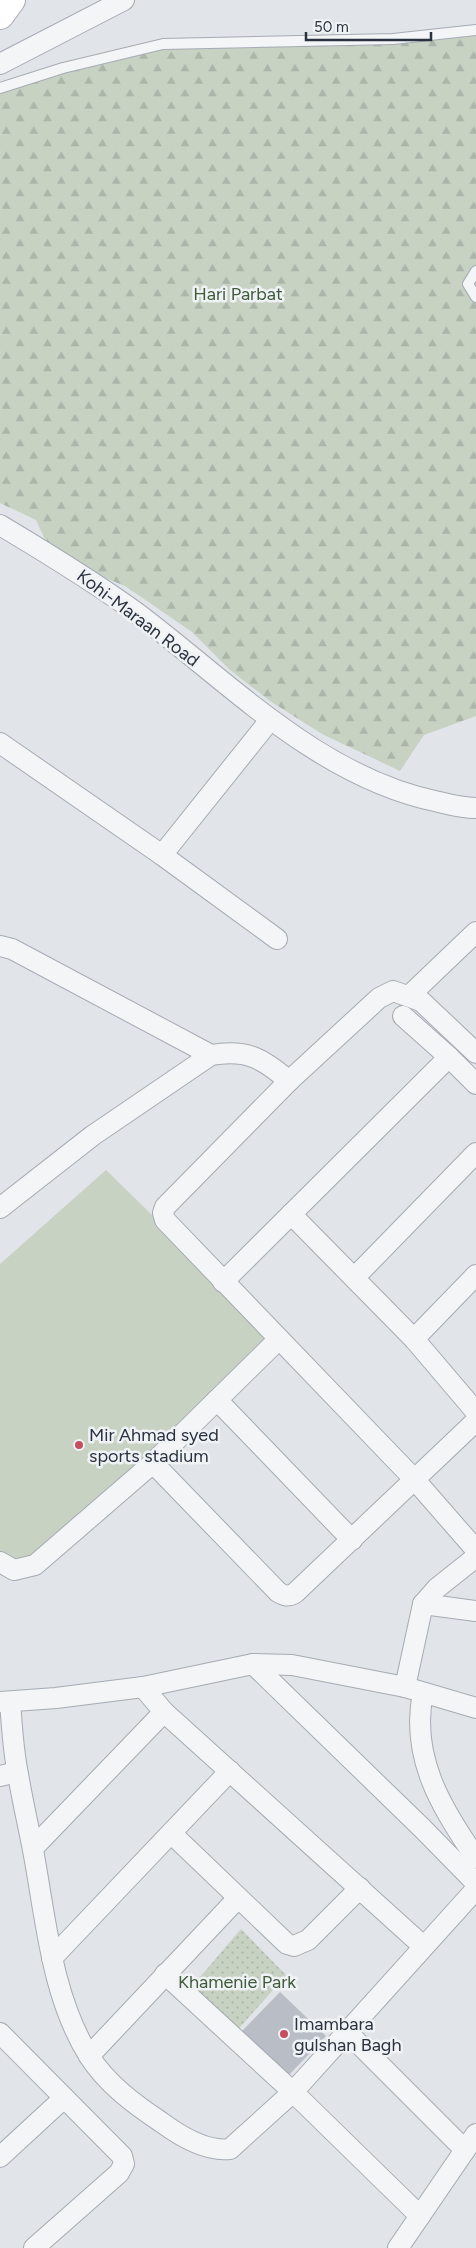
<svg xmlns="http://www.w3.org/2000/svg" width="476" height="2248" font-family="Figtree,sans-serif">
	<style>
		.green { fill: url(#green-dots) }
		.forest { fill: url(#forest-firs) }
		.pitch { fill: #c7d2c3 }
		.building { fill: #b9bdc5 }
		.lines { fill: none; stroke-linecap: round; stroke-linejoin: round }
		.lane-casing { stroke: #a6abb3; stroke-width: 12 }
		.street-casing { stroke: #a6abb3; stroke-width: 22 }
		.secondary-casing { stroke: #a6abb3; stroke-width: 30 }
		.lane { stroke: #f3f5f7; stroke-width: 10 }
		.street { stroke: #f3f5f7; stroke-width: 20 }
		.secondary { stroke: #fff; stroke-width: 28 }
		.poi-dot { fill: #c64e61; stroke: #f0f3f6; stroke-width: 2 }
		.labels { text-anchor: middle; stroke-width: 5; stroke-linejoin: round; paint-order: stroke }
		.park-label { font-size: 18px; fill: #3f5a39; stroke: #f0f3f6 }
		.street-label { font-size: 18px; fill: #2a323f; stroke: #f0f3f6 }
		.poi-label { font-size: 18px; fill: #2a323f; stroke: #f0f3f6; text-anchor: start }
	</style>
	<defs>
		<pattern id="green-dots" width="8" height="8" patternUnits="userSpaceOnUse" patternTransform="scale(1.25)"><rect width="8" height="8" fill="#c7d2c3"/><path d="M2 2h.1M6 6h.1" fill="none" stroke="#abb5a9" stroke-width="1.8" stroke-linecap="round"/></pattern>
		<pattern id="forest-firs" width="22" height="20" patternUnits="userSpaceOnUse" patternTransform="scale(1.25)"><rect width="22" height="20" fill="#c7d2c3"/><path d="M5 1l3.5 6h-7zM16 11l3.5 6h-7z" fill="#abb5a9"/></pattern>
	</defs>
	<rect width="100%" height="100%" fill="#e1e4e9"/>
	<!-- green -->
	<path class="green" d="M 241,1929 L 286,1975 L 235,2033 L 189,1990 Z"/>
	<!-- forest -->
	<path class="forest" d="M 476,26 L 476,716 L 424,735 L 400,771 L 322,734 L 270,701 L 230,670 L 192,632 L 125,586 L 53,557 L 36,520 L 0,503 L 0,85 L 163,44 L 444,34 Z"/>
	<!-- pitch -->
	<path class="pitch" d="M 106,1170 L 279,1339 L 14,1570 L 0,1552 L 0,1264 Z"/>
	<!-- building -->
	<path class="building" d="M 280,1992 L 326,2036 L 289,2075 L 242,2031 Z"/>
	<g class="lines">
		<defs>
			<g id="lane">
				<path d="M 0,88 L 63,68 L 163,44 L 393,39 L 476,30"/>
				<path d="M 476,271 L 468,284 L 476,297"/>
			</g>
			<g id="street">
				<path d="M 0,64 L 124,0"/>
				<path d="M 0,525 C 47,553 93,581 137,613 C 230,683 320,778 439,802 C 451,805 463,808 476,808"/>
				<path d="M 0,743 L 162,855 L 277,939"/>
				<path d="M 162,855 L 270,720"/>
				<path d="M 0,946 L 12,949 L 211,1055"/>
				<path d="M 409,996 L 476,932"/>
				<path d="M 403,1016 L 449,1057 L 476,1084"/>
				<path d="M 476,1053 L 421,1001 L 393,991 L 379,998 L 289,1081 L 165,1207 L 163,1213 L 165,1220 L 415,1480 L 476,1550"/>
				<path d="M 0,1208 L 92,1136 L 211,1055 C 247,1049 262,1058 289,1081"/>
				<path d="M 291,1214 L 414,1339 L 476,1412"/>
				<path d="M 355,1277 L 476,1153"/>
				<path d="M 223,1282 L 449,1057"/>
				<path d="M 414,1339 L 476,1275"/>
				<path d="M 217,1400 L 352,1540"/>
				<path d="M 153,1463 L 278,1592 C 285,1596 288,1597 295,1593 L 476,1421"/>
				<path d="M 0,1562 L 14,1570 L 35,1565 L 153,1463 L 279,1339"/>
				<path d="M 423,1604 L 476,1611"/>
				<path d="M 253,1664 L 422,1828 L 476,1883"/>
				<path d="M 143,1687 L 164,1712 L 423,1946"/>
				<path d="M 405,1687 L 423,1604 L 437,1588 L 476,1557"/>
				<path d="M 423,1693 C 410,1756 441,1808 476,1858"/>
				<path d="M 0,1702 L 56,1698 L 143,1687 L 253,1664 L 292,1665 L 405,1687 L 476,1708"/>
				<path d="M 10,1702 C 12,1726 13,1750 18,1774 C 23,1805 31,1836 36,1867 C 47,1930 54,2000 89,2056 C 107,2084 134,2104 161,2122 C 180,2136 207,2152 230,2149 L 293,2092 L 476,1889"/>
				<path d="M 0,1776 L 17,1772"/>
				<path d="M 172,1834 L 287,1944 L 294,1946 L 308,1940 L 360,1888"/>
				<path d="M 33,1848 L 164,1712"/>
				<path d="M 52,1958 L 230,1771"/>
				<path d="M 165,1974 L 293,2092 L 420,2216"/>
				<path d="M 0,2033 L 122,2156 L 124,2164 L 119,2173 L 34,2248"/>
				<path d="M 348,2033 L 465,2150"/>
				<path d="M 89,2056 L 238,1898"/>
				<path d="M 0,2157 L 64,2098"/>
				<path d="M 398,2248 L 476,2134"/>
			</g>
			<path id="secondary" d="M 0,15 L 11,0"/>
		</defs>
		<!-- lane casing -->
		<use href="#lane" class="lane-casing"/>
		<!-- street casing -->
		<use href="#street" class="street-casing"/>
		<!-- secondary casing -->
		<use href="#secondary" class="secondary-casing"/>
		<!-- lane -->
		<use href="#lane" class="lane"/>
		<!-- street -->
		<use href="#street" class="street"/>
		<!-- secondary -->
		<use href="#secondary" class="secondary"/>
	</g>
	<!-- markers -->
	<g class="poi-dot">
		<circle cx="79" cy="1445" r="5"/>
		<circle cx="284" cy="2034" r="5"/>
	</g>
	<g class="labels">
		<!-- park labels -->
		<g class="park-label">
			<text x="238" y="300">Hari Parbat</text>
			<text x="237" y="1988">Khamenie Park</text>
		</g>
		<!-- street labels -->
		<g class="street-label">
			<text transform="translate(138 618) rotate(37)" y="6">Kohi-Maraan Road</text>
		</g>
		<!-- poi labels -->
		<g class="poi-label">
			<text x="89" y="1441">Mir Ahmad syed<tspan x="89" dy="21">sports stadium</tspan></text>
			<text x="294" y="2030">Imambara<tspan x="294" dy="21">gulshan Bagh</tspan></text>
		</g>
	</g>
	<!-- scale -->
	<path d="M306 32v8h125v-8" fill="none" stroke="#2a323f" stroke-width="2.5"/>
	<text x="314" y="32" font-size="15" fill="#2a323f" stroke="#f0f3f6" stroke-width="4" paint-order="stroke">50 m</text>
</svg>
